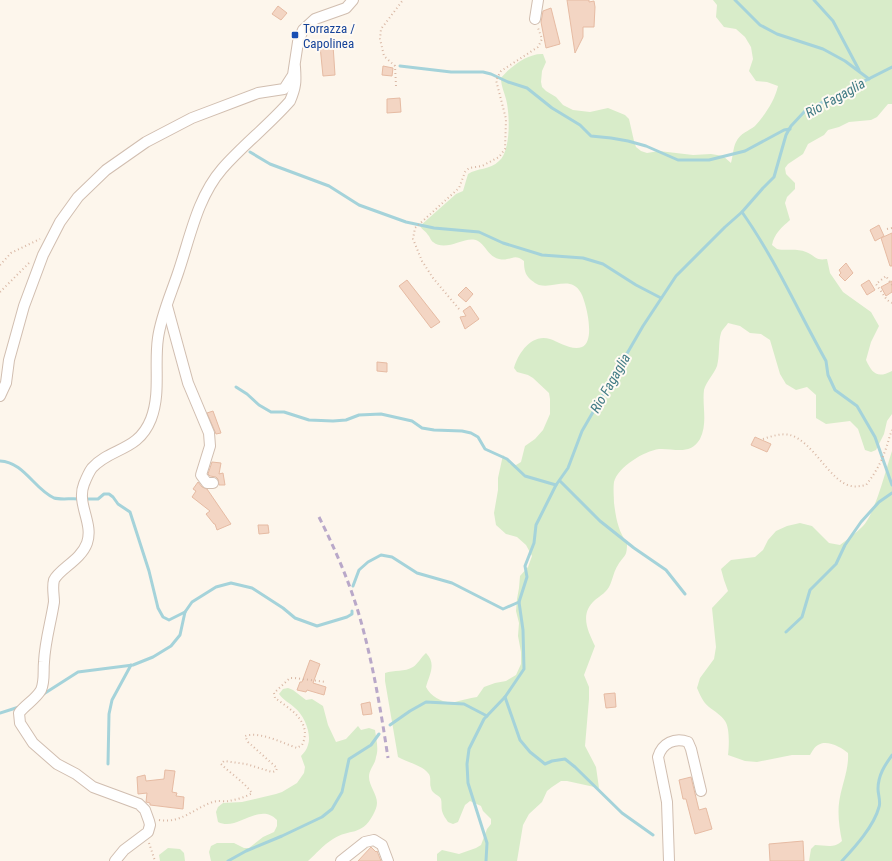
<svg xmlns="http://www.w3.org/2000/svg" width="892" height="861" font-family="'Roboto Condensed',sans-serif">
	<style>
		.green { fill: #d8ecc9 }
		.lines { fill: none; stroke-linecap: round; stroke-linejoin: round }
		.stream { stroke: #a5d3da; stroke-width: 3 }
		.building { fill: #f3d5c3; stroke: #e6bba3 }
		.minor-casing { stroke: #d1beb0; stroke-width: 12 }
		.path { stroke: #d9b8a5; stroke-width: 2; stroke-dasharray: 1 3; stroke-linecap: butt }
		.minor { stroke: #fff; stroke-width: 10 }
		.rail { stroke: #b9a8c9; stroke-width: 3; stroke-dasharray: 6 4; stroke-linecap: butt }
		.transit-dot { fill: #1a4fb4; stroke: #fffaf3; stroke-width: 1.5 }
		.labels { text-anchor: middle; stroke-width: 4; stroke-linejoin: round; paint-order: stroke }
		.transit-label { font-size: 13px; fill: #164399; stroke: #fffaf3; text-anchor: start }
		.water-label { font-size: 14px; font-style: italic; fill: #437c86; stroke: #fffaf3 }
	</style>
	<rect width="100%" height="100%" fill="#fdf6ec"/>
	<!-- green -->
	<g class="green">
		<path d="M 713,0 L 892,0 L 892,104 L 888,104 L 877,117 L 871,120 L 849,122 L 839,127 L 828,130 L 824,135 L 808,144 L 803,154 L 788,164 L 785,168 L 786,174 L 795,183 L 795,189 L 787,197 L 785,203 L 790,220 C 782,227 774,234 772,245 L 777,249 C 786,251 797,248 806,252 C 816,256 815,261 827,259 L 830,273 L 843,292 L 871,312 L 879,326 L 871,342 L 866,360 C 872,373 877,379 892,371 L 892,414 L 887,421 L 884,434 L 876,450 L 871,452 L 865,450 L 858,429 L 850,421 L 826,424 L 816,418 L 816,395 L 807,387 L 796,390 L 786,384 L 780,374 L 770,340 L 761,334 L 750,333 L 740,326 L 728,323 C 726,326 722,330 721,333 C 718,343 720,355 717,366 C 714,374 706,382 704,390 C 702,406 708,423 700,439 C 690,456 674,448 659,449 C 644,451 618,467 614,482 C 613,489 614,497 614,503 C 616,518 618,531 627,543 C 627,557 625,554 618,565 C 614,571 613,578 610,585 C 607,592 600,596 595,600 C 579,614 588,631 595,646 L 584,675 L 589,687 L 589,699 L 585,746 L 596,767 L 599,788 L 567,781 L 561,781 L 552,787 L 547,791 L 542,802 L 529,814 L 523,825 L 517,861 L 437,861 L 437,854 L 442,850 L 459,854 L 476,848 L 481,845 L 487,829 L 491,824 L 491,819 L 483,811 L 481,806 L 470,801 L 465,805 L 458,822 L 453,824 L 448,822 C 446,819 443,815 442,811 C 441,807 442,803 441,799 C 438,794 432,794 431,788 C 429,783 432,777 428,773 C 422,765 406,762 398,757 L 385,681 L 385,673 C 394,670 405,672 413,667 C 418,664 421,657 426,653 C 437,664 429,675 426,687 C 431,697 444,704 455,702 C 463,700 469,698 477,697 L 484,687 L 495,683 L 506,681 L 516,675 L 521,664 L 521,652 L 518,636 L 519,623 L 516,611 L 517,599 L 519,588 L 520,576 L 528,567 L 532,556 L 526,545 L 517,537 L 506,534 L 496,525 L 494,513 L 498,490 L 498,478 L 503,455 L 510,464 L 516,465 L 521,462 L 525,446 L 535,439 L 543,430 L 550,414 L 550,399 L 549,393 L 533,378 L 528,375 L 517,372 L 514,368 C 518,353 532,333 550,339 C 559,342 572,351 582,347 C 596,341 586,302 581,293 C 571,275 554,289 539,285 C 536,284 534,282 531,280 C 525,275 524,269 524,261 C 513,252 511,262 499,259 C 489,257 486,246 478,241 C 466,234 447,253 433,242 C 431,241 430,237 428,235 C 426,231 422,230 420,226 L 456,194 L 463,191 L 468,174 C 477,168 490,170 499,161 C 511,151 510,114 506,99 C 504,91 501,86 501,78 C 510,67 528,53 543,54 L 546,62 L 542,71 L 541,82 L 542,87 L 546,91 L 556,97 L 563,105 L 573,110 L 590,112 L 608,108 L 625,115 L 629,119 L 634,141 L 636,147 L 641,151 L 647,153 L 659,151 L 693,155 L 711,154 L 723,156 L 731,163 C 733,156 733,148 736,142 C 740,133 749,131 755,126 C 765,115 775,100 778,86 L 767,82 L 756,81 L 749,71 L 753,59 L 751,47 L 745,37 L 736,29 L 724,27 L 716,17 L 717,5 Z"/>
		<path d="M 892,451 L 892,861 L 809,861 L 811,849 L 815,845 C 825,845 834,849 842,841 C 839,827 837,811 840,797 C 843,782 849,768 848,753 C 842,747 826,739 818,745 C 814,747 812,752 810,755 L 792,755 L 757,762 L 745,761 L 728,755 C 729,747 730,728 725,721 C 721,715 714,711 709,707 C 703,702 700,695 697,688 L 700,678 L 714,659 L 716,647 L 712,608 L 728,591 L 724,580 L 721,569 L 731,560 L 755,557 L 763,550 L 768,540 L 776,531 L 787,526 L 800,523 L 812,526 L 829,543 L 840,545 C 848,539 856,533 862,527 C 875,515 886,469 892,451 Z"/>
		<path d="M 288,688 L 293,690 L 306,700 L 312,699 L 323,706 L 328,725 L 336,742 L 346,739 L 358,726 L 361,730 L 369,728 L 375,730 C 376,738 379,749 376,757 C 375,765 369,769 369,777 C 369,786 377,794 377,803 C 377,807 375,811 373,815 C 361,837 350,828 333,839 C 323,845 316,854 308,861 L 211,861 L 209,852 L 211,846 L 217,843 L 234,843 L 244,848 L 249,848 L 263,837 L 274,832 L 277,826 L 277,820 C 259,801 238,832 218,822 L 216,812 L 218,807 L 223,803 L 242,802 L 276,794 L 282,792 L 297,783 L 304,773 L 305,767 L 301,756 C 304,753 307,749 308,745 C 312,734 304,715 295,708 C 290,703 283,700 279,694 L 283,689 Z"/>
		<path d="M 168,848 L 180,849 L 184,853 L 185,861 L 160,861 L 159,855 Z"/>
	</g>
	<g class="lines">
		<!-- stream -->
		<g class="stream">
			<path d="M 735,0 L 760,25 L 777,34 L 823,49 L 845,61 L 869,79"/>
			<path d="M 814,0 L 833,21 L 859,70"/>
			<path d="M 400,66 L 451,72 L 483,72 L 491,74 L 508,82 L 527,88 L 552,108 L 580,125 L 591,136 L 611,138 L 628,141 L 646,146 L 678,160 L 709,160 L 745,151 L 784,130 L 790,129"/>
			<path d="M 250,152 L 270,164 L 329,186 L 359,205 L 406,222 L 434,228 L 479,232 L 503,243 L 542,255 L 583,258 L 603,264 L 636,285 L 661,298"/>
			<path d="M 742,212 C 775,259 798,311 826,361 L 828,375 L 835,390 L 857,406 L 875,437 L 892,485"/>
			<path d="M 236,387 L 247,394 L 259,405 L 271,412 L 284,412 L 309,420 L 333,421 L 346,420 L 359,415 L 381,414 L 412,421 L 422,428 L 434,430 L 462,431 L 471,433 L 478,437 L 485,449 L 507,459 L 525,476 L 556,485"/>
			<path d="M 0,461 C 24,462 34,489 54,498 C 61,500 72,498 79,499"/>
			<path d="M 560,481 L 600,521 L 634,548 L 666,570 L 685,594"/>
			<path d="M 85,499 L 98,499 L 104,494 L 109,494 L 113,497 L 118,504 L 130,512 L 149,571 L 158,608 L 163,617 L 169,620 L 185,612"/>
			<path d="M 353,586 L 359,570 L 368,562 L 381,555 L 392,557 L 417,573 L 452,583 L 503,609 L 519,602 L 527,577 L 525,566 L 534,543 L 536,525 L 556,485 L 568,468 L 582,431 L 643,326 L 676,276 L 725,227 L 742,212 L 763,188 L 774,177 L 786,135 L 791,126 L 805,111 L 892,67"/>
			<path d="M 786,632 L 802,617 L 810,590 L 836,564 L 845,545 L 861,522 L 879,502 L 892,493"/>
			<path d="M 42,695 L 78,672 L 133,665 L 153,657 L 171,646 L 180,635 L 185,612 L 192,602 L 216,587 L 231,583 L 252,588 L 283,608 L 295,618 L 317,626 L 347,617 L 352,614 L 352,611"/>
			<path d="M 505,697 L 520,740 L 530,752 L 545,764 L 552,761 L 565,759 L 575,767 L 622,813 L 653,835"/>
			<path d="M 0,713 L 19,707"/>
			<path d="M 390,725 L 410,711 L 426,702 L 464,704 L 487,716"/>
			<path d="M 108,764 L 109,714 L 112,700 L 131,665"/>
			<path d="M 228,861 L 246,851 L 282,836 L 322,817 L 332,809 L 342,792 L 349,759 L 371,745 L 379,734"/>
			<path d="M 486,861 L 487,843 L 468,783 L 467,764 L 469,749 L 484,719 L 505,697 L 524,669 L 523,630 L 519,602"/>
			<path d="M 842,861 C 855,847 874,826 879,807 C 881,802 878,794 878,789 C 878,775 885,765 892,755"/>
		</g>
	</g>
	<!-- building -->
	<g class="building">
		<path d="M 567,0 L 589,0 L 589,2 L 594,1 L 595,7 L 594,27 L 583,27 L 583,37 L 575,53 Z"/>
		<path d="M 278,6 L 287,13 L 281,20 L 272,14 Z"/>
		<path d="M 551,8 L 560,44 L 546,48 L 541,22 L 543,11 Z"/>
		<path d="M 333,45 L 335,75 L 323,76 L 320,46 Z"/>
		<path d="M 383,66 L 393,68 L 392,76 L 382,75 Z"/>
		<path d="M 400,98 L 401,112 L 387,113 L 387,99 Z"/>
		<path d="M 879,225 L 884,236 L 875,241 L 870,230 Z"/>
		<path d="M 892,233 L 892,266 L 890,266 L 881,238 Z"/>
		<path d="M 846,263 L 853,273 L 845,281 L 839,275 L 841,273 L 839,270 Z"/>
		<path d="M 407,280 L 440,322 L 431,328 L 399,286 Z"/>
		<path d="M 869,280 L 875,290 L 867,295 L 861,285 Z"/>
		<path d="M 892,281 L 892,292 L 886,296 L 881,287 Z"/>
		<path d="M 466,287 L 473,294 L 466,302 L 458,295 Z"/>
		<path d="M 470,306 L 479,319 L 465,329 L 460,317 L 466,316 L 463,311 Z"/>
		<path d="M 377,362 L 387,363 L 387,372 L 377,371 Z"/>
		<path d="M 213,411 L 221,433 L 216,434 L 207,413 Z"/>
		<path d="M 755,437 L 771,444 L 767,452 L 751,445 Z"/>
		<path d="M 212,462 L 221,463 L 219,474 L 223,473 L 225,485 L 219,485 L 218,479 L 216,477 L 210,476 L 208,474 Z"/>
		<path d="M 198,482 L 202,487 L 207,489 L 231,524 L 217,530 L 215,524 L 214,524 L 206,514 L 210,511 L 192,497 L 196,491 L 193,489 Z"/>
		<path d="M 258,525 L 268,525 L 269,533 L 259,534 Z"/>
		<path d="M 310,660 L 320,664 L 313,683 L 326,687 L 324,695 L 307,690 L 306,692 L 297,690 L 300,682 L 302,682 Z"/>
		<path d="M 615,693 L 616,707 L 606,708 L 604,694 Z"/>
		<path d="M 370,702 L 372,714 L 363,715 L 361,704 Z"/>
		<path d="M 165,770 L 175,771 L 172,792 L 177,793 L 176,796 L 184,797 L 183,809 L 150,805 L 150,803 L 146,802 L 147,793 L 138,794 L 137,777 L 145,775 L 146,781 L 164,779 Z"/>
		<path d="M 691,777 L 699,810 L 706,808 L 712,829 L 695,834 L 686,799 L 683,799 L 679,780 Z"/>
		<path d="M 803,841 L 804,861 L 770,861 L 769,844 Z"/>
		<path d="M 371,847 L 376,852 L 377,851 L 381,861 L 358,861 Z"/>
	</g>
	<g class="lines">
		<defs>
			<g id="minor">
				<path d="M 535,19 L 538,0"/>
				<path d="M 167,306 L 188,383 L 209,433 L 210,446 L 201,475 L 207,483 L 213,483"/>
				<path d="M 0,396 L 6,383 L 9,360 L 24,306 L 43,255 L 60,222 L 78,197 L 106,170 L 146,142 L 192,118 L 258,93 L 284,89 L 293,75 L 298,42 L 303,30 L 315,19 L 346,8 L 353,0"/>
				<path d="M 115,861 L 124,850 L 148,832 L 150,825 L 149,821 L 145,810 L 139,804 L 93,787 L 76,774 L 57,764 L 33,743 L 20,723 L 19,713 C 26,704 35,700 41,690 C 45,681 43,671 44,662 C 45,641 51,622 54,602 C 54,595 52,587 54,580 C 59,569 81,560 87,543 C 94,523 76,504 84,484 C 86,479 89,472 92,468 C 111,447 138,452 151,419 C 161,393 154,365 158,338 C 161,316 171,294 178,273 C 190,238 197,198 222,169 C 243,145 269,125 290,101 C 296,87 296,81 295,67"/>
				<path d="M 341,861 L 365,842 L 374,840 L 382,845 L 388,861"/>
				<path d="M 669,861 L 667,802 L 658,757 C 662,743 675,737 688,742 L 691,749 L 701,791"/>
			</g>
		</defs>
		<!-- minor casing -->
		<use href="#minor" class="minor-casing"/>
		<!-- path -->
		<g class="path">
			<path d="M 396,86 L 395,66 L 384,56 L 380,39 L 381,29 L 403,0"/>
			<path d="M 887,229 L 892,228"/>
			<path d="M 0,265 L 11,253 L 40,239"/>
			<path d="M 892,285 L 886,276 L 876,284 L 887,300 L 892,303"/>
			<path d="M 0,292 L 30,262"/>
			<path d="M 459,309 L 433,278 L 422,261 L 413,239 L 415,228 L 459,188 L 465,172 L 469,168 L 482,166 L 499,157 L 505,149 L 506,119 L 496,80 L 501,71 L 538,47 L 542,39 L 538,28"/>
			<path d="M 763,439 C 772,436 782,433 790,435 C 813,441 830,482 851,486 C 856,487 861,486 866,485 C 874,475 881,463 885,451 C 888,444 889,437 892,430"/>
			<path d="M 159,820 C 181,824 194,808 213,802 C 218,800 224,802 228,801 C 236,800 246,797 252,793 C 243,781 231,774 221,764 L 224,761 L 246,764 L 272,772 L 276,771 L 277,768 L 248,742 L 245,736 C 259,731 283,743 297,748 L 302,745 C 313,722 290,709 275,698 L 274,693 L 290,678 L 295,678 L 326,682"/>
			<path d="M 149,843 L 155,861"/>
		</g>
		<!-- minor -->
		<use href="#minor" class="minor"/>
		<!-- rail -->
		<path class="rail" d="M 319,517 C 335,549 350,583 360,618 C 373,664 381,711 388,758"/>
	</g>
	<!-- markers -->
	<rect class="transit-dot" x="291" y="31" width="8" height="8" rx="2"/>
	<g class="labels">
		<!-- transit labels -->
		<g class="transit-label">
			<text x="303" y="33">Torrazza /<tspan x="303" dy="15">Capolinea</tspan></text>
		</g>
		<!-- water labels -->
		<g class="water-label">
			<text transform="translate(835 98) rotate(-29)" y="5">Rio Fagaglia</text>
			<text transform="translate(610 383) rotate(-60)" y="5">Rio Fagaglia</text>
		</g>
	</g>
</svg>
